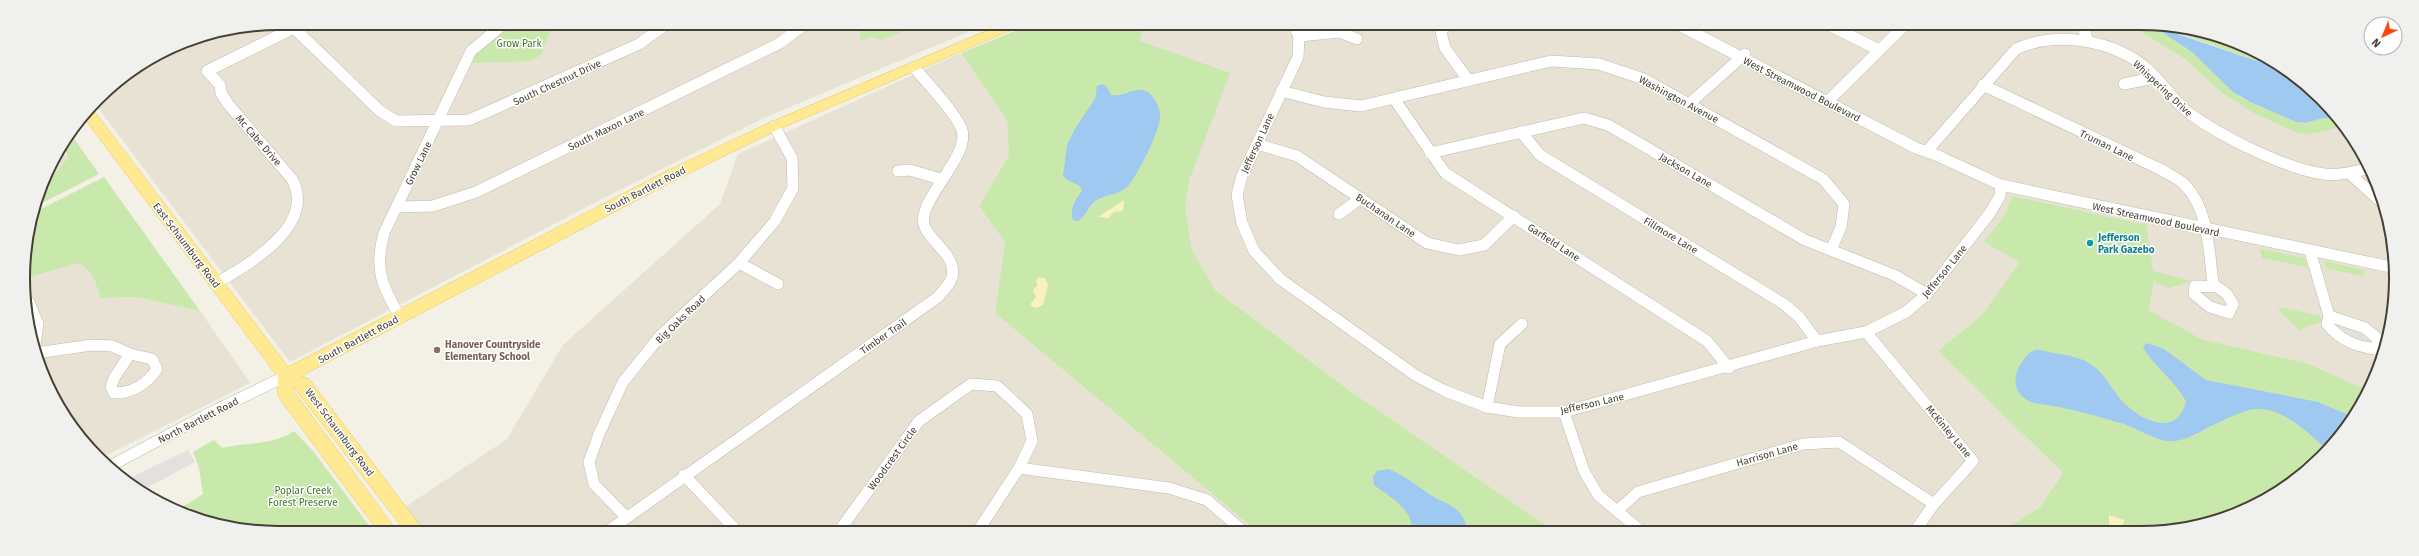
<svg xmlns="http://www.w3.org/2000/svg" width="2419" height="556" font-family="'Fira Sans',sans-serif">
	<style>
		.residential { fill: #e7e2d3 }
		.green { fill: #c8e8ac }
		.sand { fill: #f9f1bf }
		.parking { fill: #e3e1dd }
		.water { fill: #9fc9f1 }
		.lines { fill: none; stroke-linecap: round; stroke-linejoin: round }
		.minor-casing { stroke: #c1bbaa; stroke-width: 12 }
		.major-casing { stroke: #e6c960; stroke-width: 1 }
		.minor { stroke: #fff; stroke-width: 11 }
		.major { fill: #ffe992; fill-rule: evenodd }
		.culture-dot { fill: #0f9aa8; stroke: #fff; stroke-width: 1.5 }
		.education-dot { fill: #8d6e63; stroke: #fff; stroke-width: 1.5 }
		.labels { text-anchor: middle; stroke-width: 3; stroke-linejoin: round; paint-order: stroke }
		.park-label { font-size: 10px; fill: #3f7827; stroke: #fff }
		.street-label { font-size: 10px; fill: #454034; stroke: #fff }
		.culture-label { font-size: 10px; font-weight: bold; fill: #0d838f; stroke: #fff; text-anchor: start }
		.education-label { font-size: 10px; font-weight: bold; fill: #785e54; stroke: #fff; text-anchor: start }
		.rim { fill: none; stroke: #454034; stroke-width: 2 }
	</style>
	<rect width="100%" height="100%" fill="#f3f0e5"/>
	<!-- residential -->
	<g class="residential">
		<path d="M 278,23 L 859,24 L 860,39 L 871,37 L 881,40 L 922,24 L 961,24 L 968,32 L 766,117 L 592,204 L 290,362 L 96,105 L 110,86 L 181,42 Z"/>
		<path d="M 1145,24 L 2130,25 L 2185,59 L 2221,92 L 2311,134 L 2345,126 L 2387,212 L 2394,312 L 2369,391 L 2309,364 L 2144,326 L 2154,282 L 2012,196 L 2005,214 L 1984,242 L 2021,262 L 1982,315 L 1938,351 L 2063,473 L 2041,506 L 2003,531 L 1554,531 L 1353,393 L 1215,290 L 1192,250 L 1185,206 L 1190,178 L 1140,41 Z"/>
		<path d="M 961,53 L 1007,120 L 1009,155 L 979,206 L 1005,242 L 995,313 L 1257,531 L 423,531 L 405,507 L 507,439 L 563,345 L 720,204 L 738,154 Z"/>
		<path d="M 64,145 L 68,158 L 43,187 L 49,165 Z"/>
		<path d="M 79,263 L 87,267 L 99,290 L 100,298 L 137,297 L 200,311 L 250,383 L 103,457 L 76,433 L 36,360 L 25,271 L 30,277 Z"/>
	</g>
	<!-- green -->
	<g class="green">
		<path d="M 513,23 L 552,26 L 541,55 L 531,61 L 469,63 L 472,55 Z"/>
		<path d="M 859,24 L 922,24 L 881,40 L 871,37 L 860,40 Z"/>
		<path d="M 1032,24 L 1145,24 L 1140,41 L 1230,73 L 1190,178 L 1185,206 L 1192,250 L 1215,290 L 1353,393 L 1554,531 L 1257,531 L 995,313 L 1005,242 L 979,206 L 1009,155 L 1007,120 L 961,53 Z"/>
		<path d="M 2130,25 L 2151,25 L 2192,52 L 2240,97 L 2250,102 L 2296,122 L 2305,123 L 2324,118 L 2338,118 L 2345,126 L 2311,134 L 2297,133 L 2252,112 L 2221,92 L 2185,59 Z"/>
		<path d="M 2154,25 L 2175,25 L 2269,57 L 2294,79 L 2258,61 Z"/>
		<path d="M 72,136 L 99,174 L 38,205 L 43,187 L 68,158 L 64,145 Z"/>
		<path d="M 104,177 L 200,311 L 137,297 L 100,298 C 98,286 91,269 79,263 L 30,277 C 16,260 32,230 37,211 Z"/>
		<path d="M 2012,196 L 2146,225 L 2153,271 L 2192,281 L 2169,288 L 2154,282 L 2148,310 L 2201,339 L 2309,364 L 2369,391 L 2321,458 L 2254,507 L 2174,531 L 2003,531 L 2041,506 L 2063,473 L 1938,351 L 1982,315 L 2020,262 L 1984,242 L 2005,214 Z"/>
		<path d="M 2260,249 L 2305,258 L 2308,267 L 2262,258 Z"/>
		<path d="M 2324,261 L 2363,270 L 2365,277 L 2326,268 Z"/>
		<path d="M 2277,308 L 2285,308 L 2320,316 L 2322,322 L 2307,326 L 2300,331 Z"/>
		<path d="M 294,431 L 313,451 L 373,531 L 244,531 L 179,509 L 203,494 L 199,468 L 193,452 L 214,440 L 222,448 C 246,442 273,446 294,431 Z"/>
	</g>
	<!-- sand -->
	<g class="sand">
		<path d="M 1124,200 L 1123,211 L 1114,212 L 1108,218 L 1098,217 Z"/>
		<path d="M 1038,277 L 1045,278 L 1048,285 L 1043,305 L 1036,308 L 1031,306 L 1031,303 L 1036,297 L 1033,290 L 1038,285 L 1036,281 Z"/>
		<path d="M 2109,515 L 2124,520 L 2124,523 L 2121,526 L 2122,531 L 2116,531 L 2109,527 Z"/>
	</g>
	<!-- parking -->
	<g class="parking">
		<path d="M 2346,327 L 2367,334 L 2366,345 L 2346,337 Z"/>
		<path d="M 188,450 L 195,462 L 141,491 L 128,479 Z"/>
	</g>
	<!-- water -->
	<g class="water">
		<path d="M 2151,25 L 2269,65 L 2294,79 L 2338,118 L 2324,118 L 2305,123 L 2296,122 L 2250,102 L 2233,92 L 2192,52 Z"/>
		<path d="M 1103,84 L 1107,87 L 1111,95 C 1123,98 1135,86 1146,91 C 1154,95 1160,107 1160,116 C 1161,129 1137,176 1128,186 C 1120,195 1105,194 1095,201 C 1087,207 1087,216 1078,221 L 1073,220 C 1069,208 1076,200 1082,190 L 1080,186 L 1067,180 L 1063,176 L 1067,145 L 1076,127 L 1095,99 L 1097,86 Z"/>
		<path d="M 2146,343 L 2164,349 L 2206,380 L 2318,402 L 2351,416 L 2327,450 C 2308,432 2279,403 2249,410 C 2234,414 2220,422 2205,429 C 2194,435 2182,442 2169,441 C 2157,441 2134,427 2121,423 C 2099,417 2076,410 2054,406 C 2044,404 2036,405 2027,400 C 2017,394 2013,384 2017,372 C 2019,365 2028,351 2036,350 C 2039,349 2044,351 2048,352 C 2065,355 2082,356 2096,368 C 2108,378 2114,394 2126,405 C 2146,423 2178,436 2186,401 C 2174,380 2155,367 2143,348 Z"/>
		<path d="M 1388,469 C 1406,476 1418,487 1434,497 C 1444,503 1455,505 1462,516 C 1466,521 1465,525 1465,531 L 1413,531 C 1410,506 1392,499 1374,485 L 1373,477 L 1377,471 Z"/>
	</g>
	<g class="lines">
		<defs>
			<g id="minor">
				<path d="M 1293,24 L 1299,36 L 1298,57 L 1242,176 L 1237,195 L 1242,223 L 1254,251 L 1280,279 L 1415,375 L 1445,391 L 1487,407 L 1519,412 L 1564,412 L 1817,341 L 1866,332 L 1906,312 L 1927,294 L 1990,213 L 2000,196 L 2001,185"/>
				<path d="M 1446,24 L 1441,32 L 1445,48 L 1469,81"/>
				<path d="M 1679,25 L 1916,148 L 1936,155 L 2001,185 L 2391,267"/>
				<path d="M 1829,25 L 1879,50"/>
				<path d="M 2082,25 L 2088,41"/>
				<path d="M 294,28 L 380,111 L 396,121 L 469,120 L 639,44 L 668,23"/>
				<path d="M 1299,36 L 1340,32 L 1357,39"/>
				<path d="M 2124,84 L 2154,78"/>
				<path d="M 1983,85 L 2162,170 C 2170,175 2179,179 2185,185 C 2209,210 2209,252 2213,284 L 2227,294 L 2233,304 L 2229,313 L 2210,307 L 2194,294 L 2195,286 L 2217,287"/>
				<path d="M 1281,91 L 1324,102 L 1361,106 L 1551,61 L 1599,64 L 1644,79 L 1823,179 L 1844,204 L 1841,227 L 1831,250"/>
				<path d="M 1395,100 L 1445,173 L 1707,341 L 1729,368"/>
				<path d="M 1827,102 L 1905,25"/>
				<path d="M 1689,104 L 1745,54"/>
				<path d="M 1521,132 L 1540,155 L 1784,304 L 1799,317 L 1817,341"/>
				<path d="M 1257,144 L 1297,156 L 1427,243 L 1459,250 L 1484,245 L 1514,216"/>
				<path d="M 1927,151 L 2016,49 C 2055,31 2105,39 2140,63 C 2159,76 2171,99 2189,113 C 2220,136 2286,169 2324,174 C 2338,176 2353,172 2366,169"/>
				<path d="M 1430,153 L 1584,118 L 1608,125 L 1805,240 L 1894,275 L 1927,294"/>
				<path d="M 898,171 L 910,170 L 940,179"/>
				<path d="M 2349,173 L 2380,201"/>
				<path d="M 397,207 L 433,206 L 476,192 L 780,43 L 805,24"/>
				<path d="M 1339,214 L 1361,198"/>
				<path d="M 2310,251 L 2329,316"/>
				<path d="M 739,263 L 778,284"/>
				<path d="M 216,283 C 249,265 317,225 292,179 L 228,104 L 221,93 L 220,85 L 207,71 L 304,23"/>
				<path d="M 29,302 L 38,324 L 35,345"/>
				<path d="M 2329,316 L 2365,328 L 2378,339 L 2375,349 C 2355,346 2340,340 2327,324 Z"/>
				<path d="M 400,317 C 382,286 374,269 384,233 L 471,51 L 505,23"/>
				<path d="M 1866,332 L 1973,461 L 1934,504 L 1915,531"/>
				<path d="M 36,353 L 92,345 L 112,346 L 130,354"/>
				<path d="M 130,354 L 152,359 L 157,369 C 147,384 132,393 114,393 L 111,387 L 114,378 Z"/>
				<path d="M 1487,407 L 1500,344 L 1522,324"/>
				<path d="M 1564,412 L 1584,471 L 1598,495 L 1641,531"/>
				<path d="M 112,465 L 204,416 L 286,376"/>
				<path d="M 1019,468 L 1169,488 L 1207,500 L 1243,531"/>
				<path d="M 684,475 L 737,531"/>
				<path d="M 1617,511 L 1638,492 L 1803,444 L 1839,442 L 1934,504"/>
				<path d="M 626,517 L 594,484 L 589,462 L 599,434 L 623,382 L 661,335 L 739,263 L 775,221 L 793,188 L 792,158 L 774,126"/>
				<path d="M 608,531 L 938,297 C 942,292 948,286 951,280 C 962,253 918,239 924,215 C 929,190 969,154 962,130 C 957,114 926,82 914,67"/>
				<path d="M 839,531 L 919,421 L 971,384 L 997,386 L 1027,414 L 1032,441 L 1019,468 L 978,531"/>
			</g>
			<path id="major" d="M 1003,24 L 1020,24 L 1018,27 L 779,129 L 679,178 L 301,376 L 309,379 L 424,531 L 405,531 L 294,387 L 294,392 L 397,531 L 378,531 L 280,399 L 278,394 L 278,377 L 85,119 L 92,110 L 94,111 L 288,367 L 669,170 L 769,123 Z"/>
		</defs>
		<!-- minor casing -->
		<use href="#minor" class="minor-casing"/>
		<!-- major casing -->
		<use href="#major" class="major-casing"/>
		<!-- minor -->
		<use href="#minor" class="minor"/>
		<!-- major -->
		<use href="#major" class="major"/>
	</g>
	<!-- markers -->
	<circle class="culture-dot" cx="2090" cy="243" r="4"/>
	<circle class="education-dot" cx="437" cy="350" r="4"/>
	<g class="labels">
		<!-- park labels -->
		<g class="park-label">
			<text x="519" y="47">Grow Park</text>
			<text x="303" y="494">Poplar Creek<tspan x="303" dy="12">Forest Preserve</tspan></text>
		</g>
		<!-- street labels -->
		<g class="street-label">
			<text transform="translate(557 82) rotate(-25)" y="4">South Chestnut Drive</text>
			<text transform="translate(2163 88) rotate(43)" y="4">Whispering Drive</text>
			<text transform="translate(1802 89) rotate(27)" y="4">West Streamwood Boulevard</text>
			<text transform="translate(1679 99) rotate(28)" y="4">Washington Avenue</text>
			<text transform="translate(606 129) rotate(-26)" y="4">South Maxon Lane</text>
			<text transform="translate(259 140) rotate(49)" y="4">Mc Cabe Drive</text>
			<text transform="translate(1257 143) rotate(-65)" y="4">Jefferson Lane</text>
			<text transform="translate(2107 145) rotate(26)" y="4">Truman Lane</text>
			<text transform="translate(418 163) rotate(-64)" y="4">Grow Lane</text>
			<text transform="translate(1686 170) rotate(30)" y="4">Jackson Lane</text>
			<text transform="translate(645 189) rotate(-27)" y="4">South Bartlett Road</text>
			<text transform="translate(1386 215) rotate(34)" y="4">Buchanan Lane</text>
			<text transform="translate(2156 219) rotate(12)" y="4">West Streamwood Boulevard</text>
			<text transform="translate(1671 235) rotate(31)" y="4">Fillmore Lane</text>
			<text transform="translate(1554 242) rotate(33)" y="4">Garfield Lane</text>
			<text transform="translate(187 245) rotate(53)" y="4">East Schaumburg Road</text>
			<text transform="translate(1944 271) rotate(-51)" y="4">Jefferson Lane</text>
			<text transform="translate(680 319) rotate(-44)" y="4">Big Oaks Road</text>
			<text transform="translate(883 336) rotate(-35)" y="4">Timber Trail</text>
			<text transform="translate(358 339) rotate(-28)" y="4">South Bartlett Road</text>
			<text transform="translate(1592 403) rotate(-13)" y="4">Jefferson Lane</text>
			<text transform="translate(198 420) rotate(-27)" y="4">North Bartlett Road</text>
			<text transform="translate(1949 431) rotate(50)" y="4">McKinley Lane</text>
			<text transform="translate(340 432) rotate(53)" y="4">West Schaumburg Road</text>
			<text transform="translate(1767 454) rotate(-16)" y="4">Harrison Lane</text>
			<text transform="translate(892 458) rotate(-54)" y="4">Woodcrest Circle</text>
		</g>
		<!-- culture labels -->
		<g class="culture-label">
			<text x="2098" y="241">Jefferson<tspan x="2098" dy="12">Park Gazebo</tspan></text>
		</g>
		<!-- education labels -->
		<g class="education-label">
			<text x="445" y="348">Hanover Countryside<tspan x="445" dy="12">Elementary School</tspan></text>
		</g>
	</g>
	<!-- crop -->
	<path d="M0 0H2419V556H0ZM278 30H2141A248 248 0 0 1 2389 278V278A248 248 0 0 1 2141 526H278A248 248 0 0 1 30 278V278A248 248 0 0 1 278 30Z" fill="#f0f0ef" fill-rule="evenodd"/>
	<path class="rim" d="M278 30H2141A248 248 0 0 1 2389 278V278A248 248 0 0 1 2141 526H278A248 248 0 0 1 30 278V278A248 248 0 0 1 278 30Z"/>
	<!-- north arrow -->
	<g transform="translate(2383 36) rotate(224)"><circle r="19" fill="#ffffff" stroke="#b5b3ae"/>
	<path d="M0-3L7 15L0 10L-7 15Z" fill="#fe4810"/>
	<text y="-6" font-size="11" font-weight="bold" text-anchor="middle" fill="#454034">N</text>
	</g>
</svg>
